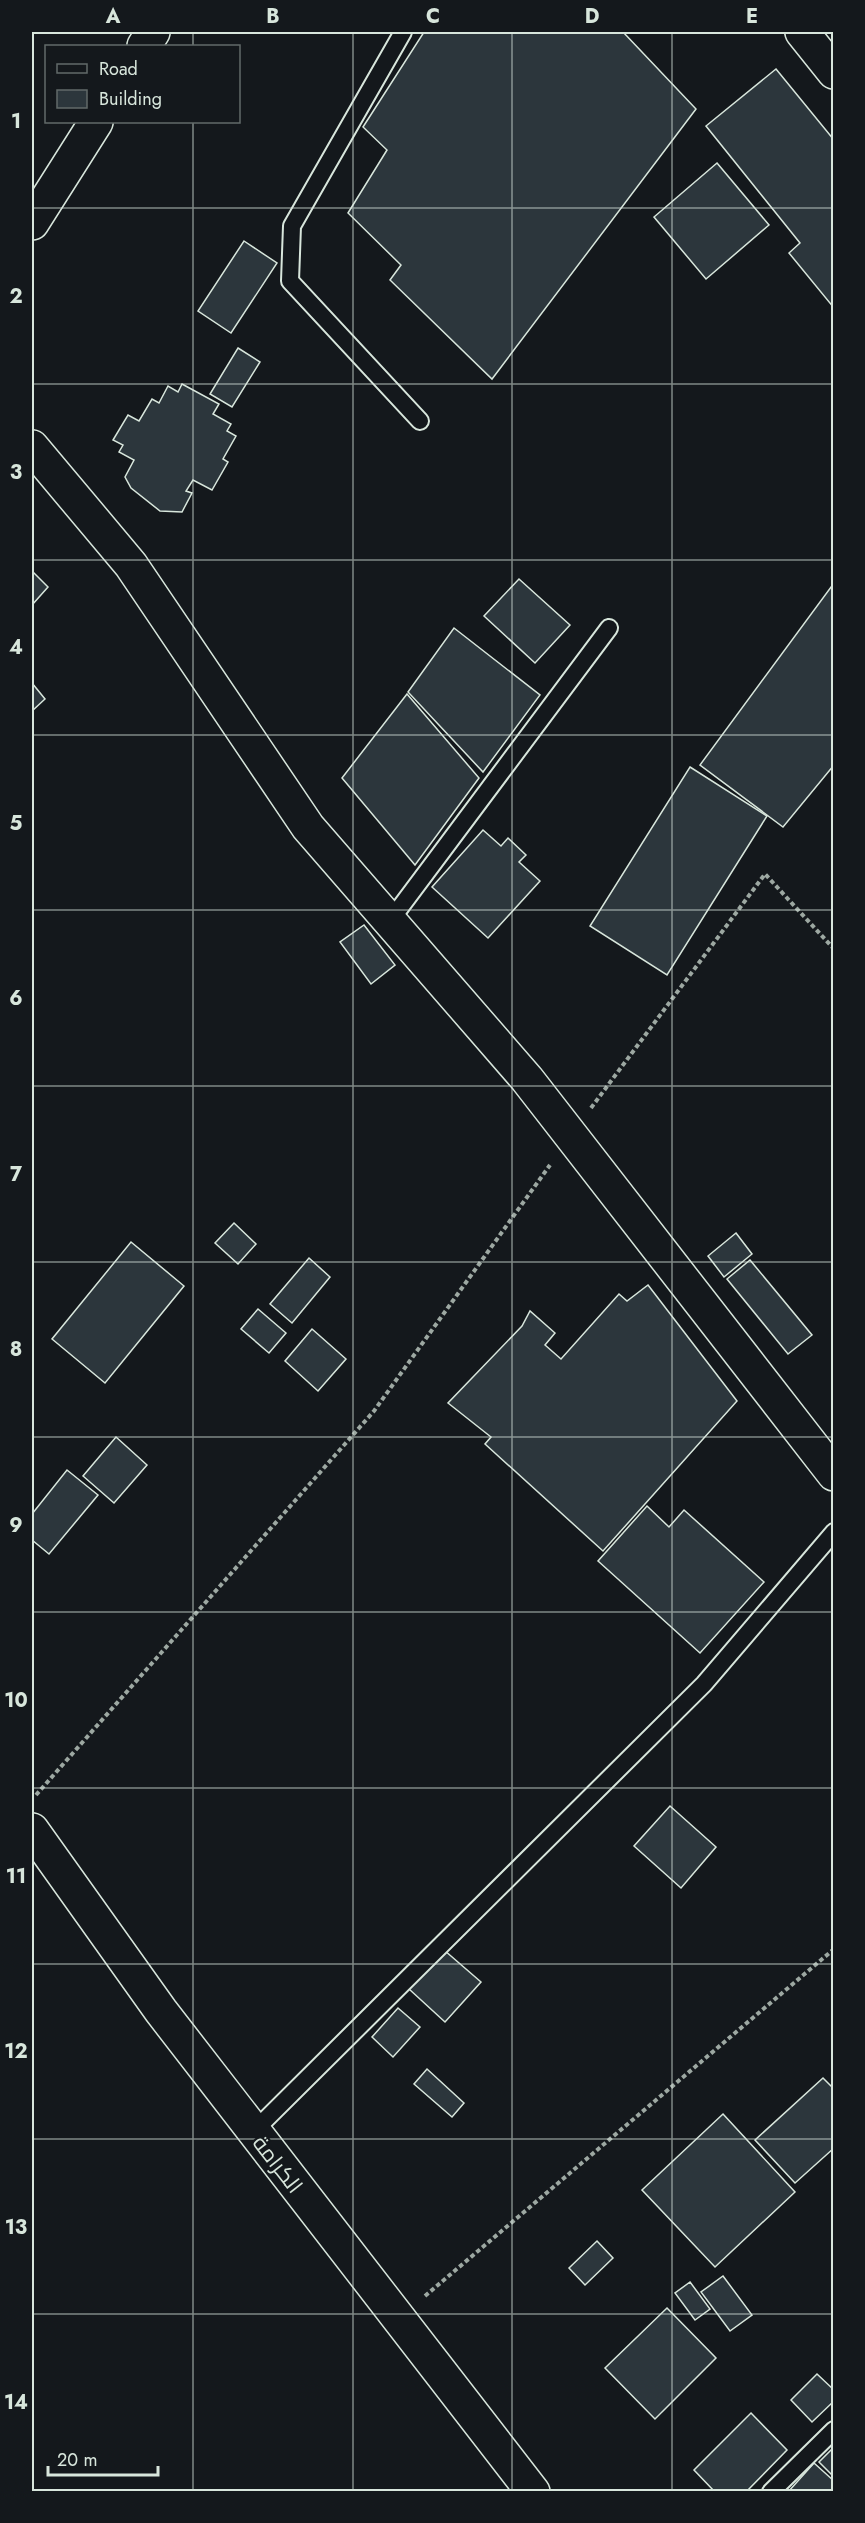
<svg xmlns="http://www.w3.org/2000/svg" width="865" height="2523" font-family="Jost,Cairo,sans-serif">
	<style>
		.building { fill: #2c363c; stroke: #d8e6dc; stroke-width: 1.5 }
		.lines { fill: none; stroke-linecap: round; stroke-linejoin: round }
		.service-casing { stroke: #d8e6dc; stroke-width: 20 }
		.minor-casing { stroke: #d8e6dc; stroke-width: 36 }
		.secondary-casing { stroke: #d8e6dc; stroke-width: 36 }
		.path { stroke: #9da8a2; stroke-width: 4; stroke-dasharray: 4.5 3; stroke-linecap: butt }
		.service { stroke: #14181c; stroke-width: 16 }
		.minor { stroke: #14181c; stroke-width: 33 }
		.secondary { stroke: #14181c; stroke-width: 33 }
		.grid { fill: none; stroke: #d8e6dc; stroke-width: 1.5; stroke-opacity: 0.55 }
		.labels { text-anchor: middle; stroke-width: 4.5; stroke-linejoin: round; paint-order: stroke }
		.street-label { font-size: 22px; fill: #d8e6dc; stroke: #14181c }
		.neatline { fill: none; stroke: #d8e6dc; stroke-width: 2 }
		.grid-label { font-size: 20px; text-anchor: middle; font-weight: bold; fill: #d8e6dc }
	</style>
	<rect width="100%" height="100%" fill="#14181c"/>
	<!-- building -->
	<g class="building">
		<path d="M 424,32 L 623,32 L 696,109 L 492,379 L 390,280 L 401,265 L 348,213 L 387,150 L 363,127 Z"/>
		<path d="M 776,69 L 834,140 L 834,308 L 789,253 L 800,243 L 706,126 Z"/>
		<path d="M 717,163 L 769,225 L 706,279 L 654,217 Z"/>
		<path d="M 244,241 L 277,263 L 231,333 L 198,311 Z"/>
		<path d="M 238,348 L 260,362 L 232,407 L 210,394 Z"/>
		<path d="M 182,384 L 219,404 L 213,414 L 231,424 L 227,431 L 236,436 L 223,459 L 228,462 L 212,490 L 193,480 L 186,491 L 192,493 L 182,512 L 160,511 L 131,488 L 125,477 L 134,460 L 119,452 L 123,445 L 113,440 L 128,415 L 139,421 L 152,399 L 159,403 L 168,386 L 178,392 Z"/>
		<path d="M 32,571 L 48,587 L 32,605 Z"/>
		<path d="M 519,579 L 570,625 L 535,663 L 484,616 Z"/>
		<path d="M 834,583 L 834,765 L 783,827 L 700,765 Z"/>
		<path d="M 454,628 L 540,695 L 483,772 L 408,692 Z"/>
		<path d="M 32,683 L 45,699 L 32,711 Z"/>
		<path d="M 407,694 L 479,778 L 415,865 L 342,778 Z"/>
		<path d="M 690,767 L 767,816 L 667,975 L 590,926 Z"/>
		<path d="M 483,830 L 501,846 L 508,838 L 526,855 L 519,862 L 540,881 L 488,938 L 432,887 Z"/>
		<path d="M 364,925 L 395,965 L 371,984 L 340,942 Z"/>
		<path d="M 234,1223 L 256,1244 L 238,1264 L 215,1243 Z"/>
		<path d="M 736,1233 L 752,1254 L 724,1277 L 708,1256 Z"/>
		<path d="M 131,1242 L 184,1286 L 105,1383 L 52,1339 Z"/>
		<path d="M 309,1258 L 330,1277 L 292,1323 L 270,1304 Z"/>
		<path d="M 750,1260 L 812,1335 L 788,1354 L 727,1279 Z"/>
		<path d="M 648,1285 L 737,1401 L 603,1551 L 485,1444 L 491,1437 L 448,1403 L 522,1326 L 530,1311 L 555,1333 L 545,1345 L 561,1359 L 619,1294 L 627,1301 Z"/>
		<path d="M 258,1309 L 286,1333 L 269,1353 L 241,1329 Z"/>
		<path d="M 312,1329 L 346,1359 L 318,1391 L 285,1361 Z"/>
		<path d="M 116,1437 L 147,1465 L 114,1503 L 83,1476 Z"/>
		<path d="M 67,1470 L 98,1495 L 49,1554 L 32,1540 L 32,1514 Z"/>
		<path d="M 647,1506 L 669,1527 L 684,1510 L 764,1582 L 700,1653 L 598,1561 Z"/>
		<path d="M 670,1806 L 716,1847 L 681,1888 L 634,1846 Z"/>
		<path d="M 444,1950 L 481,1982 L 445,2022 L 409,1989 Z"/>
		<path d="M 398,2008 L 420,2027 L 393,2057 L 372,2037 Z"/>
		<path d="M 427,2069 L 464,2103 L 452,2117 L 414,2084 Z"/>
		<path d="M 823,2078 L 834,2089 L 834,2148 L 795,2183 L 755,2140 Z"/>
		<path d="M 723,2114 L 795,2192 L 715,2267 L 642,2190 Z"/>
		<path d="M 597,2241 L 613,2258 L 585,2285 L 569,2268 Z"/>
		<path d="M 723,2276 L 752,2315 L 730,2331 L 701,2292 Z"/>
		<path d="M 690,2282 L 710,2309 L 695,2320 L 675,2293 Z"/>
		<path d="M 667,2308 L 716,2358 L 655,2419 L 605,2368 Z"/>
		<path d="M 817,2374 L 834,2390 L 834,2401 L 812,2422 L 791,2400 Z"/>
		<path d="M 751,2413 L 787,2450 L 746,2492 L 715,2492 L 694,2470 Z"/>
		<path d="M 834,2447 L 834,2477 L 819,2462 Z"/>
		<path d="M 814,2463 L 834,2481 L 834,2492 L 788,2492 Z"/>
	</g>
	<g class="lines">
		<defs>
			<g id="service">
				<path d="M 403,32 L 292,226 L 290,281 L 420,421"/>
				<path d="M 390,921 L 609,628"/>
				<path d="M 253,2132 L 704,1684 L 834,1532"/>
				<path d="M 771,2492 L 834,2430"/>
			</g>
			<g id="minor">
				<path d="M 802,32 L 834,72"/>
				<path d="M 144,46 L 153,32"/>
				<path d="M 32,223 L 96,122"/>
				<path d="M 32,447 L 131,565 L 308,827 L 527,1079 L 834,1474"/>
			</g>
			<path id="secondary" d="M 32,1830 L 161,2011 L 533,2492"/>
		</defs>
		<!-- service casing -->
		<use href="#service" class="service-casing"/>
		<!-- minor casing -->
		<use href="#minor" class="minor-casing"/>
		<!-- secondary casing -->
		<use href="#secondary" class="secondary-casing"/>
		<!-- path -->
		<g class="path">
			<path d="M 591,1108 L 765,874 L 834,949"/>
			<path d="M 36,1795 L 374,1411 L 550,1165"/>
			<path d="M 425,2296 L 834,1949"/>
		</g>
		<!-- service -->
		<use href="#service" class="service"/>
		<!-- minor -->
		<use href="#minor" class="minor"/>
		<!-- secondary -->
		<use href="#secondary" class="secondary"/>
	</g>
	<!-- grid -->
	<path class="grid" d="M 193,32 L 193,46M 353,32 L 353,2492M 512,32 L 512,2492M 672,32 L 672,2492M 193,122 L 193,2492M 32,208 L 834,208M 32,384 L 834,384M 32,560 L 834,560M 32,735 L 834,735M 32,910 L 834,910M 32,1086 L 834,1086M 32,1262 L 834,1262M 32,1437 L 834,1437M 32,1612 L 834,1612M 32,1788 L 834,1788M 32,1964 L 834,1964M 32,2139 L 834,2139M 32,2314 L 834,2314"/>
	<g class="labels">
		<!-- street labels -->
		<g class="street-label">
			<text transform="translate(278 2164) rotate(52)" y="8">الكرامة</text>
		</g>
	</g>
	<!-- border -->
	<rect width="865" height="2523" fill="none" stroke="#14181c" stroke-width="66"/>
	<!-- legend -->
	<rect x="45" y="45" width="195" height="78" fill="#14181c" stroke="#626a69" stroke-width="1.5"/>
	<rect x="57" y="64" width="30" height="9" fill="#14181c" stroke="#626a69" stroke-width="1.5"/>
	<text x="99" y="75" font-size="18" fill="#d8e6dc">Road</text>
	<rect x="57" y="90" width="30" height="18" fill="#2c363c" stroke="#626a69" stroke-width="1.5"/>
	<text x="99" y="105" font-size="18" fill="#d8e6dc">Building</text>
	<!-- scale -->
	<path d="M48 2466v9h110v-9" fill="none" stroke="#d8e6dc" stroke-width="3"/>
	<text x="57" y="2466" font-size="18" fill="#d8e6dc" stroke="#14181c" stroke-width="4.5" paint-order="stroke">20 m</text>
	<rect x="33" y="33" width="799" height="2457" class="neatline"/>
	<g class="grid-label">
		<text x="113" y="23">A</text>
		<text x="273" y="23">B</text>
		<text x="433" y="23">C</text>
		<text x="592" y="23">D</text>
		<text x="752" y="23">E</text>
		<text x="16" y="128">1</text>
		<text x="16" y="303">2</text>
		<text x="16" y="479">3</text>
		<text x="16" y="654">4</text>
		<text x="16" y="830">5</text>
		<text x="16" y="1005">6</text>
		<text x="16" y="1181">7</text>
		<text x="16" y="1356">8</text>
		<text x="16" y="1532">9</text>
		<text x="16" y="1707">10</text>
		<text x="16" y="1883">11</text>
		<text x="16" y="2058">12</text>
		<text x="16" y="2234">13</text>
		<text x="16" y="2409">14</text>
	</g>
</svg>
